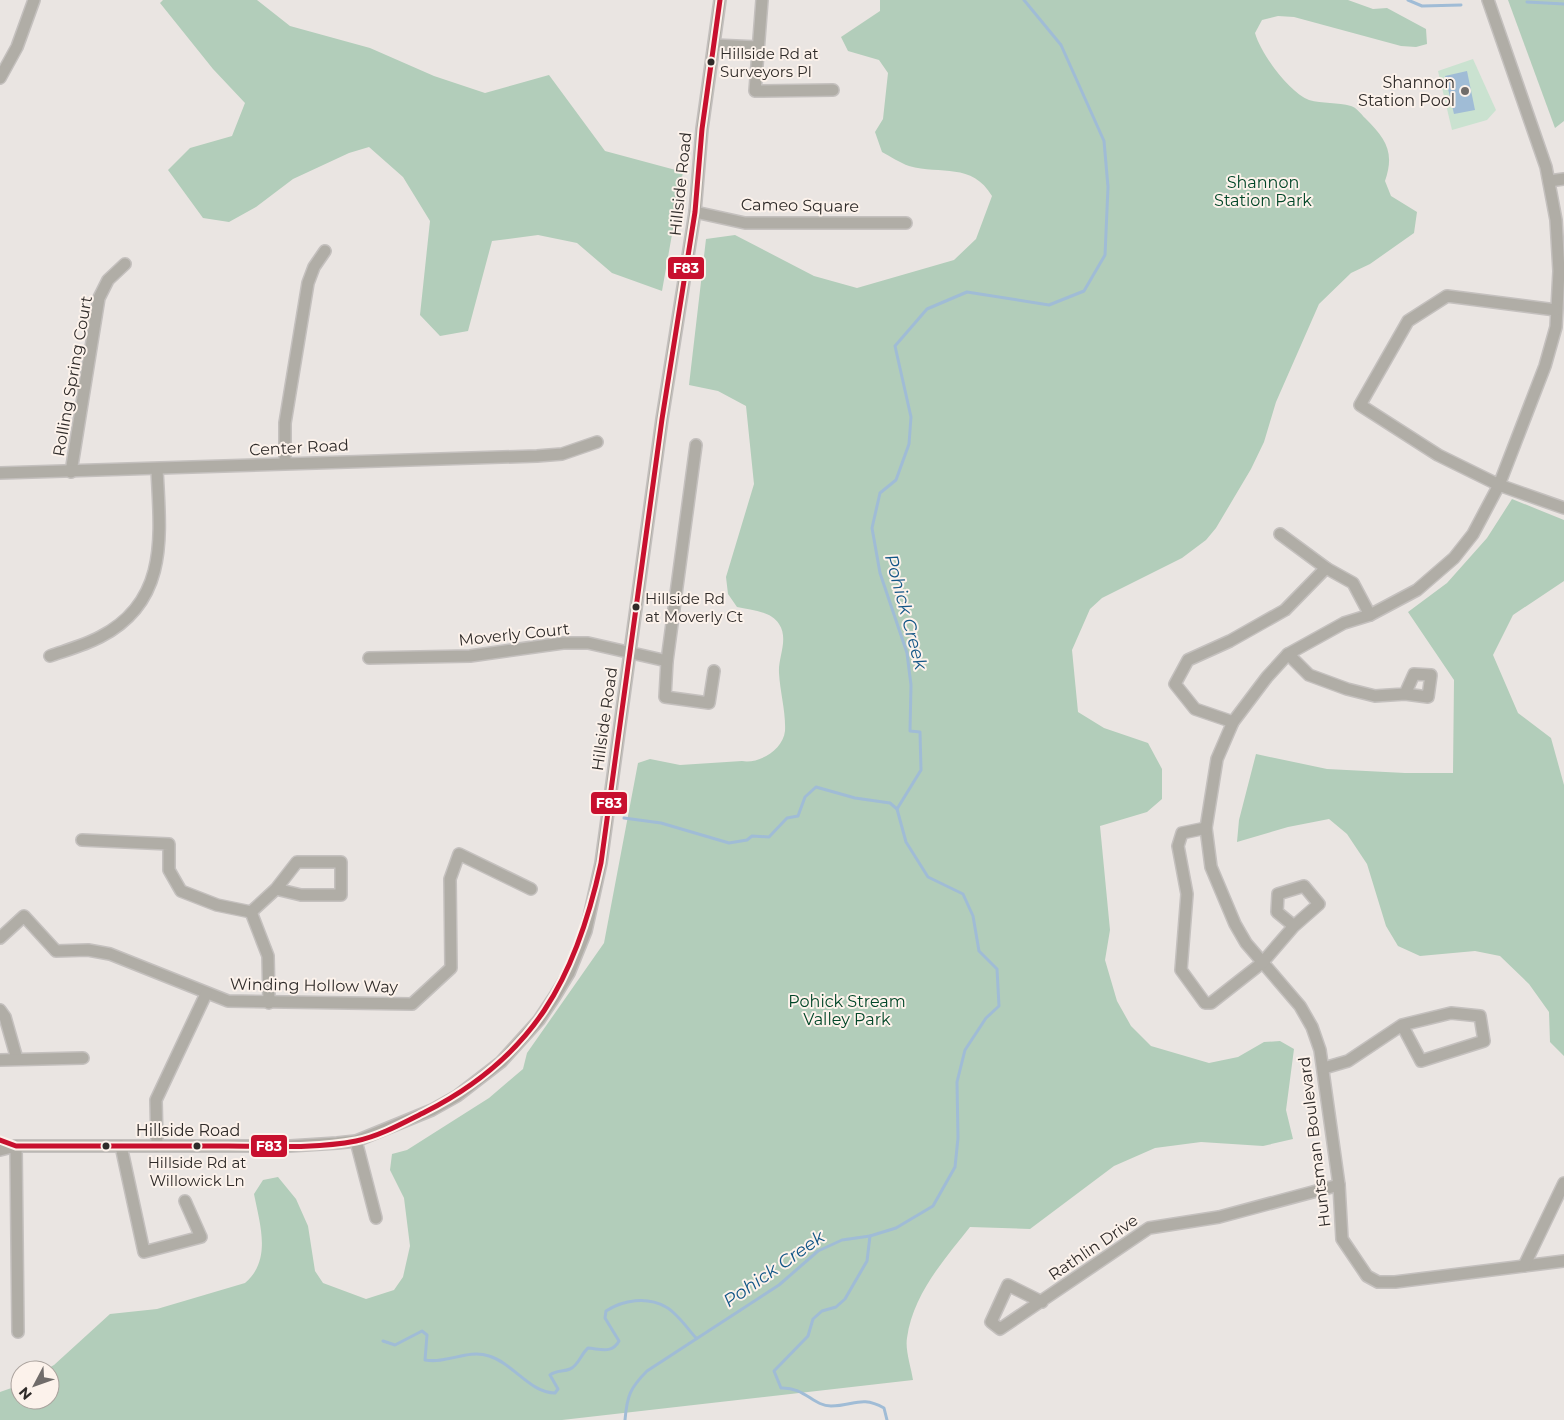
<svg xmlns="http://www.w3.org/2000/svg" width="1564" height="1420" font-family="Montserrat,sans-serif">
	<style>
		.green { fill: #cae2d0 }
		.forest { fill: #b2cdba }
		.water { fill: #a0bcd6 }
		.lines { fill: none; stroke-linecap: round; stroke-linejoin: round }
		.stream { stroke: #a0bcd6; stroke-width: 3 }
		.minor-casing { stroke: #c4c0be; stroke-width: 14 }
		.minor { stroke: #b0ada6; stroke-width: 11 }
		.bus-1-casing { stroke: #fcf2eb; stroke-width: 9 }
		.bus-1 { stroke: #c8102e; stroke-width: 5 }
		.bus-dot { fill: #2f2b29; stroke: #fcf2eb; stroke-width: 2 }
		.poi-dot { fill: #706c6a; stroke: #fcf2eb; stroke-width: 2 }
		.labels { text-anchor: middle; stroke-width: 4; stroke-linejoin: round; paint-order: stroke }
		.bus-label { font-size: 15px; fill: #2f2b29; stroke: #fcf2eb; text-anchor: start }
		.poi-label { font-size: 16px; fill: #2f2b29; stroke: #fcf2eb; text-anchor: end }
		.park-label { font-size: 16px; fill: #004627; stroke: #fcf2eb }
		.street-label { font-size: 16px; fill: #2f2b29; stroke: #fcf2eb }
		.water-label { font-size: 18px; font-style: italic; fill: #125687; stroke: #fcf2eb }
		.line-badge { stroke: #fcf2eb; stroke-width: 2 }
		.badge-label { font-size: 14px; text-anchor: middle; font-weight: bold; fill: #fff }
	</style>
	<rect width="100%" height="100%" fill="#eae5e2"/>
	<!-- green -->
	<path class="green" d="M 1473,59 L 1496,110 L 1487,120 L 1452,130 L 1438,71 Z"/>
	<!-- forest -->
	<g class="forest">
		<path d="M 163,0 L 257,0 L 290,26 L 370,48 L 434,76 L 485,93 L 549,75 L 605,151 L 683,172 L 662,291 L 612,273 L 577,243 L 538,235 L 492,241 L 468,331 L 440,336 L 420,315 L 430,221 L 403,177 L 369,147 L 349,153 L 293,179 L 256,207 L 229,222 L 203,218 L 168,170 L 190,148 L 232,136 L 245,103 L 213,69 L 160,3 Z"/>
		<path d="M 880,0 L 1348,0 L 1373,9 L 1387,8 L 1426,29 L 1427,44 L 1416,47 L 1401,46 L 1294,17 L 1278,16 L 1262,20 L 1255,33 C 1261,54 1289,92 1309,100 C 1322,104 1338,102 1351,106 C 1356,107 1361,114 1365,118 C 1386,139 1395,152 1385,181 L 1391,196 L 1417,212 L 1414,233 L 1370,264 L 1351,273 L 1319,304 L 1276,402 L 1264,442 L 1251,469 L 1216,528 L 1206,540 L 1182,558 L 1102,598 L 1090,609 L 1072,650 L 1078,712 L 1104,728 L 1148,743 L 1162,769 L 1162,799 L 1147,812 L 1100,826 L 1110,930 L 1105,960 L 1117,1001 L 1131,1026 L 1151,1046 L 1209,1063 L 1238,1057 L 1264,1042 L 1280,1041 L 1294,1049 L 1286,1110 L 1293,1139 L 1263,1146 L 1201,1142 L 1155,1148 L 1114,1166 L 1030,1229 L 970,1227 C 944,1260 913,1294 907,1338 C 905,1350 911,1367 913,1380 L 562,1420 L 0,1420 L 0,1392 L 20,1385 L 20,1400 L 50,1400 L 50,1370 L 45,1370 L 54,1365 L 110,1314 L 157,1309 L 245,1283 C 272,1260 260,1225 254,1194 L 263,1180 L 278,1177 L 296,1199 L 308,1226 L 315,1271 L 323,1283 L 366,1299 L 394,1290 L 403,1277 L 410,1246 L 404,1198 L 390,1170 L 392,1154 L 407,1150 L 489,1098 L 523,1069 L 527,1053 L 604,943 L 638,763 L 650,759 L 680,765 L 742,761 C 759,764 783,750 785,731 C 786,712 780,692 779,673 C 778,657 789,639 779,624 C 771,611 751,610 737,607 L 728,594 L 726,577 L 754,484 L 746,406 L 718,391 L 689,385 L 706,239 L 735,235 L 814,276 L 857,288 L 954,260 L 976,239 L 992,196 C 972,162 941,175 909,166 C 900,163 890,156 882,152 L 875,132 L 883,119 L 888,73 L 879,60 L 848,51 L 841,37 L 880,11 Z"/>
		<path d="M 1508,0 L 1564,0 L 1564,121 L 1555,128 Z"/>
		<path d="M 1512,499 L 1564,520 L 1564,581 L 1513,615 L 1493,655 L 1518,713 L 1551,738 L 1564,785 L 1564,1056 L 1550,1042 L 1549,1012 L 1529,984 L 1500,956 L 1475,951 L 1420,956 L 1398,946 L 1386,926 L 1367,864 L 1347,834 L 1329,819 L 1288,827 L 1237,842 L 1239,820 L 1256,754 L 1327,769 L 1405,773 L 1453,773 L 1454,680 L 1408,612 L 1447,583 L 1487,538 Z"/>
	</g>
	<!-- water -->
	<path class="water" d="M 1467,71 L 1475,110 L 1454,114 L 1445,76 Z"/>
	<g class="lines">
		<!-- stream -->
		<g class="stream">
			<path d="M 1408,0 L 1422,6 L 1461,5"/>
			<path d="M 1527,2 L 1564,4"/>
			<path d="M 624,818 L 661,823 L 729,843 L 747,840 L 752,836 L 769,837 L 787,818 L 798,816 L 805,797 L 816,787 L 855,798 L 890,803 L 897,809"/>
			<path d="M 870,1236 L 867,1261 L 845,1299 L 836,1307 L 822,1311 L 813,1319 L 808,1336 L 774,1371 L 781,1388 C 805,1387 813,1406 831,1406 C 854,1406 861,1395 884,1408 L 887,1420"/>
			<path d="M 383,1341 L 395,1345 L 422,1331 L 427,1335 L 425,1360 C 447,1364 467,1349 489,1356 C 513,1363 530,1393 555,1393 L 558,1389 L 550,1375 C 556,1370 563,1372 570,1369 C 578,1366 581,1354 588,1348 C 601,1349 612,1354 619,1341 L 605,1318 L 606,1311 C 623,1300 647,1296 666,1307 C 677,1313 687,1328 696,1338"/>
			<path d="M 625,1420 C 627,1396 630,1388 647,1371 L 779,1285 L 818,1251 L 842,1240 L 870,1236 L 896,1228 L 933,1206 L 955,1167 L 958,1138 L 957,1082 L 965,1050 L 986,1018 L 999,1006 L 997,969 L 979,951 L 973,916 L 963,894 L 928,877 L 906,842 L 897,809 L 921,770 L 920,732 L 910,731 L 911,685 L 907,653 L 880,573 L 872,528 L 880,493 L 896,480 L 909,444 L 911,417 L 895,346 L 927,309 L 967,292 L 1049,305 L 1084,291 L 1105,255 L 1108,187 L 1104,141 L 1061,45 L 1024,0"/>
		</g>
		<defs>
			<g id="minor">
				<path d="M 762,0 L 755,91 L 833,90"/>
				<path d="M 1488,0 L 1546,167 L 1556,220 L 1559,271 L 1556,327 L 1545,366 L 1499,485 L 1473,534 L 1454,558 L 1417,590 L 1370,615 L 1344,623 L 1288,654 L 1267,677 L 1233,722 L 1217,759 L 1206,828 L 1211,867 L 1235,924 L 1246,943 L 1300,1006 L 1312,1027 L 1320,1050 L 1339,1185 L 1342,1239 L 1367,1276 L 1378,1282 L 1395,1282 L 1564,1261"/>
				<path d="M 714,45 L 758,47"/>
				<path d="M 0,78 L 17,47 L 34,0"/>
				<path d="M 1549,181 L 1564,179"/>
				<path d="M 695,212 L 745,223 L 906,223"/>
				<path d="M 1556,310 L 1447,296 L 1408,321 L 1360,405 L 1438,455 L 1499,485 L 1564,508"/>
				<path d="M 285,462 L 285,423 L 308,283 L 314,267 L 325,251"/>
				<path d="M 71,472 L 99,298 L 108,280 L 125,264"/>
				<path d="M 0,473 C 179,467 358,461 537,456 L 562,454 L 597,442"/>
				<path d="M 1326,568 L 1353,583 L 1370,615"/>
				<path d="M 1288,654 L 1309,675 L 1347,689 L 1375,696 L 1405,694 L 1428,697 L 1431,675 L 1414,674 L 1405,694"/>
				<path d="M 50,656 C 67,650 85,645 100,637 C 170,601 160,534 157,469"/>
				<path d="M 369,658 L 470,656 L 563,643 L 588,643 L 667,661 L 665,697 L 709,703 L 714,671"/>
				<path d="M 667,661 L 696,445"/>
				<path d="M 1233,722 L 1195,709 L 1175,684 L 1188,660 L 1230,641 L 1285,610 L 1326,568 L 1280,534"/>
				<path d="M 1206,828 L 1182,833 L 1178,846 L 1187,894 L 1181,970 L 1205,1003 L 1211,1003 L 1262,963 L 1294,926 L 1319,904 L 1304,886 L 1278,894 L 1277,912 L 1294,926"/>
				<path d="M 82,840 L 169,844 L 169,870 L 181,891 L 217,905 L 251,912"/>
				<path d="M 251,912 L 276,889 L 301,895 L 341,895 L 341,862 L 297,862 L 276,889"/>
				<path d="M 251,912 L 268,956 L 269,1003"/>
				<path d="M 0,938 L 24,916 L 56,951 L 88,950 L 110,954 L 228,1001 L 412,1004 L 451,968 L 450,879 L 459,854 L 531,889"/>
				<path d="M 0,1010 L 5,1017 L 17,1059"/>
				<path d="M 0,1060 L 83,1058"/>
				<path d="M 1324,1068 L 1348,1061 L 1402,1025 L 1421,1061 L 1484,1041 L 1480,1016 L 1451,1013 L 1402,1025"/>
				<path d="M 356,1141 L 376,1218"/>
				<path d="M 16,1146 L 18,1332"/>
				<path d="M 121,1146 L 144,1252 L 201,1237 L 185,1201"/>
				<path d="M 157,1146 L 156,1100 L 206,994"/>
				<path d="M 0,1150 L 16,1146 L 290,1146 L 337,1143 L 356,1141 L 432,1110 L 457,1096 L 501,1062 L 539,1020 L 555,996 L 569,973 L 586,931 L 601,863 L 662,419 L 695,212 L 702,129 L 720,0"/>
				<path d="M 1524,1266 L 1564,1183"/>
				<path d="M 1042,1302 L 1008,1285 L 991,1322 L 1000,1329 L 1149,1228 L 1219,1217 L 1339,1185"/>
			</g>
		</defs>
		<!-- minor casing -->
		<use href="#minor" class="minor-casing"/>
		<!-- minor -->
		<use href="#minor" class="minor"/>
		<defs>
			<path id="bus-1" d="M 0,1140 L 16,1146 C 87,1146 157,1146 228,1146 C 269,1146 315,1149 356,1141 C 380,1136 403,1123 425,1112 C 534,1057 576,978 601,863 L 662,419 L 695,212 L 702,129 L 720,0"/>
		</defs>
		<!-- bus-1 casing -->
		<use href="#bus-1" class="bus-1-casing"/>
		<!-- bus-1 -->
		<use href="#bus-1" class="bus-1"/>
	</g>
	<!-- markers -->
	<g class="bus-dot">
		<circle cx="711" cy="62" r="4.5"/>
		<circle cx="636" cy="607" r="4.5"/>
		<circle cx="106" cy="1146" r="4.5"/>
		<circle cx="197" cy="1146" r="4.5"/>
	</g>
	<circle class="poi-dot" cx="1465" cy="91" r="5"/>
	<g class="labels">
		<!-- bus labels -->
		<g class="bus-label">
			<text x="720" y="59">Hillside Rd at<tspan x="720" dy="18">Surveyors Pl</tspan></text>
			<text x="645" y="604">Hillside Rd<tspan x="645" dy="18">at Moverly Ct</tspan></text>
			<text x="197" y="1168" text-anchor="middle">Hillside Rd at<tspan x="197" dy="18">Willowick Ln</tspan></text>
		</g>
		<!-- poi labels -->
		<g class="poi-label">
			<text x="1455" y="88">Shannon<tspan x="1455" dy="18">Station Pool</tspan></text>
		</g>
		<!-- park labels -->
		<g class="park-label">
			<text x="1263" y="188">Shannon<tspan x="1263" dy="18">Station Park</tspan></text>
			<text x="847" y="1007">Pohick Stream<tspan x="847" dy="18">Valley Park</tspan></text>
		</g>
		<!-- street labels -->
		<g class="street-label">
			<text transform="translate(680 184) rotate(-84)" y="6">Hillside Road</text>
			<text transform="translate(800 205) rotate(1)" y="6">Cameo Square</text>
			<text transform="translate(72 376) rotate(-80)" y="6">Rolling Spring Court</text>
			<text transform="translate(299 447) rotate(-3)" y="6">Center Road</text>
			<text transform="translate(514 634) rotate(-6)" y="6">Moverly Court</text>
			<text transform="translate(604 719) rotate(-82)" y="6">Hillside Road</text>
			<text transform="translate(314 985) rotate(1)" y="6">Winding Hollow Way</text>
			<text x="188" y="1136">Hillside Road</text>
			<text transform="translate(1314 1142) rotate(-97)" y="6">Huntsman Boulevard</text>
			<text transform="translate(1093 1247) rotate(-34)" y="6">Rathlin Drive</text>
		</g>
		<!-- water labels -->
		<g class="water-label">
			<text transform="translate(906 612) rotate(75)" y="6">Pohick Creek</text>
			<text transform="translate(774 1269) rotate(-35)" y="6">Pohick Creek</text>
		</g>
	</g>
	<g class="line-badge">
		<rect x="667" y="256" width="38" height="24" rx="5" fill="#c8102e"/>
		<rect x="590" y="791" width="38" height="24" rx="5" fill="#c8102e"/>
		<rect x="250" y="1134" width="38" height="24" rx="5" fill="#c8102e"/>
	</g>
	<g class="badge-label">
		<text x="686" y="273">F83</text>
		<text x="609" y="808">F83</text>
		<text x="269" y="1151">F83</text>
	</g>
	<!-- north arrow -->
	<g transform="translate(35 1385) rotate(229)"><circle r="24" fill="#fcf2eb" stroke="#aaa29d"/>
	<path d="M0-4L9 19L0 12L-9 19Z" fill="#706c6a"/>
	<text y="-8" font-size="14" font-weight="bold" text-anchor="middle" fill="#2f2b29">N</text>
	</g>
</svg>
